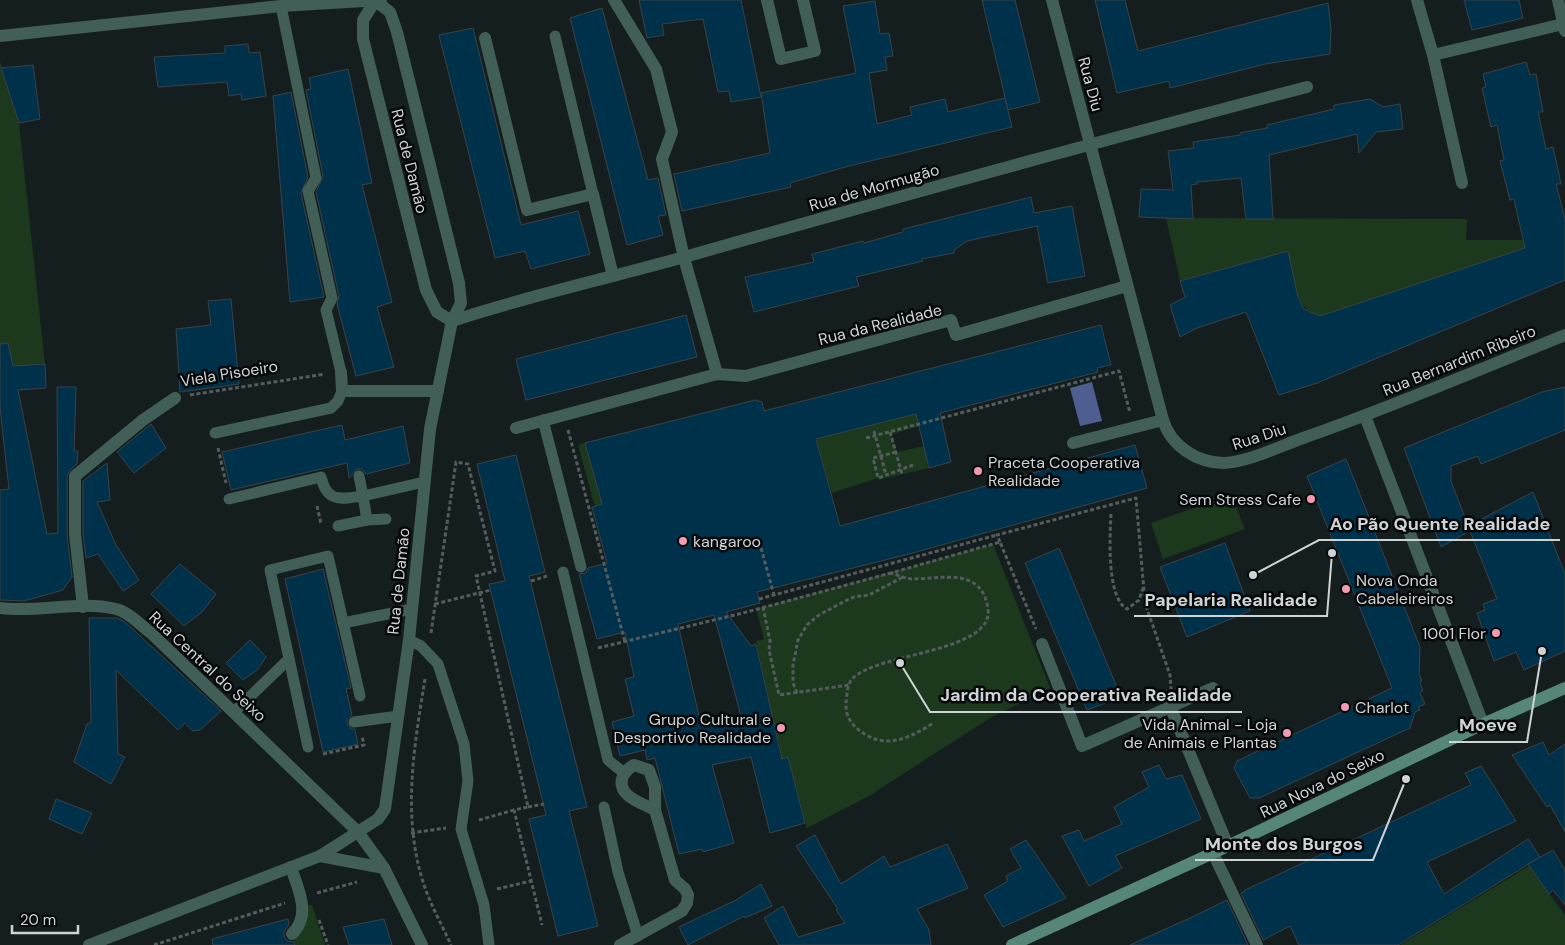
<svg xmlns="http://www.w3.org/2000/svg" width="1565" height="945" font-family="'DM Sans',sans-serif">
	<style>
		.green { fill: #1c381d }
		.water { fill: #4e5e91 }
		.building { fill: #00314b; stroke: #3b4247; fill-rule: evenodd }
		.lines { fill: none; stroke-linecap: round; stroke-linejoin: round }
		.path { stroke: #545c5d; stroke-width: 3; stroke-dasharray: 4 2.5; stroke-linecap: butt }
		.service { stroke: #415f57; stroke-width: 11 }
		.minor { stroke: #415f57; stroke-width: 12 }
		.secondary { stroke: #558679; stroke-width: 12 }
		.poi-dot { fill: #f19ab1; stroke: #050708; stroke-width: 2 }
		.labels { text-anchor: middle; stroke-width: 5; stroke-linejoin: round; paint-order: stroke }
		.street-label { font-size: 16px; fill: #ced4d5; stroke: #050708 }
		.poi-label { font-size: 16px; fill: #ced4d5; stroke: #050708; text-anchor: start }
		.leader { fill: none; stroke: #ced4d5; stroke-width: 2 }
		.callout-dot { fill: #ced4d5; stroke: #050708; stroke-width: 2 }
		.callout-label { font-size: 18px; text-anchor: middle; font-weight: bold; fill: #ced4d5; stroke: #050708; stroke-width: 5; stroke-linejoin: round; paint-order: stroke }
	</style>
	<rect width="100%" height="100%" fill="#151e1f"/>
	<!-- green -->
	<g class="green">
		<path d="M 0,61 L 19,123 L 45,364 L 0,367 Z"/>
		<path d="M 1166,218 L 1467,219 L 1466,240 L 1529,240 L 1531,246 L 1320,316 C 1293,309 1293,274 1288,251 L 1180,281 Z"/>
		<path d="M 931,410 L 934,422 L 892,434 L 897,452 L 924,446 L 929,468 L 878,480 L 878,478 L 832,493 L 818,447 L 595,507 L 578,445 L 585,443 L 596,482 L 773,450 Z"/>
		<path d="M 1231,495 L 1245,529 L 1163,559 L 1151,523 Z"/>
		<path d="M 993,544 L 1050,688 L 990,718 L 869,796 L 807,828 L 788,758 L 782,759 L 756,641 L 764,639 L 756,609 Z"/>
		<path d="M 1529,866 L 1565,915 L 1565,945 L 1400,945 Z"/>
		<path d="M 312,905 L 325,945 L 295,945 L 294,941 L 307,919 L 306,906 Z"/>
	</g>
	<!-- water -->
	<path class="water" d="M 1092,382 L 1102,421 L 1080,426 L 1070,388 Z"/>
	<!-- building -->
	<g class="building">
		<path d="M 639,0 L 741,0 L 761,97 L 731,102 L 729,91 L 718,92 L 703,19 L 662,24 L 664,35 L 647,38 Z"/>
		<path d="M 982,0 L 1015,0 L 1040,102 L 1008,110 Z"/>
		<path d="M 1095,0 L 1125,0 L 1138,51 L 1328,3 L 1331,29 L 1330,54 L 1265,64 L 1170,88 L 1169,81 L 1117,93 Z"/>
		<path d="M 1464,0 L 1519,0 L 1523,18 L 1472,30 Z"/>
		<path d="M 875,1 L 880,34 L 889,33 L 893,56 L 885,57 L 887,70 L 869,73 L 877,124 L 912,115 L 910,107 L 945,99 L 948,112 L 1005,98 L 1012,127 L 845,167 L 790,183 L 791,187 L 682,211 L 674,174 L 770,153 L 761,93 L 856,73 L 843,6 Z"/>
		<path d="M 602,8 L 648,180 L 658,178 L 666,215 L 658,216 L 663,235 L 627,245 L 570,18 Z"/>
		<path d="M 473,28 L 521,225 L 578,211 L 590,254 L 531,269 L 525,251 L 495,258 L 439,35 Z"/>
		<path d="M 248,44 L 249,53 L 260,52 L 266,96 L 242,100 L 241,94 L 229,96 L 227,82 L 158,87 L 154,57 L 225,53 L 225,46 Z"/>
		<path d="M 1526,62 L 1530,75 L 1536,74 L 1543,112 L 1538,112 L 1546,149 L 1553,147 L 1561,184 L 1556,184 L 1565,219 L 1565,280 L 1317,383 L 1279,395 L 1246,312 L 1197,328 L 1180,337 L 1170,305 L 1185,297 L 1180,281 L 1288,251 L 1298,297 L 1304,309 L 1320,316 L 1525,248 L 1514,199 L 1510,200 L 1500,161 L 1504,160 L 1497,125 L 1491,127 L 1482,88 L 1486,87 L 1483,74 Z"/>
		<path d="M 33,65 L 40,119 L 19,123 L 1,68 Z"/>
		<path d="M 348,69 L 372,183 L 362,185 L 392,302 L 377,307 L 394,367 L 356,376 L 337,304 L 339,296 L 316,192 L 323,176 L 306,90 L 311,89 L 309,78 Z"/>
		<path d="M 291,92 L 308,177 L 301,193 L 324,297 L 290,302 L 273,96 Z"/>
		<path d="M 1370,99 L 1383,107 L 1400,104 L 1403,129 L 1376,132 L 1359,153 L 1357,134 L 1269,155 L 1273,219 L 1246,219 L 1241,178 L 1197,182 L 1197,184 L 1191,185 L 1193,219 L 1139,217 L 1141,189 L 1173,190 L 1168,151 L 1194,148 L 1193,142 L 1240,135 L 1240,133 L 1267,128 L 1267,125 L 1334,109 L 1334,105 Z"/>
		<path d="M 1031,197 L 1034,213 L 1072,206 L 1085,276 L 1048,283 L 1037,226 L 967,241 L 954,250 L 954,253 L 922,259 L 923,261 L 856,277 L 859,286 L 754,312 L 745,277 L 814,262 L 812,254 L 863,241 L 864,243 L 903,232 L 903,229 Z"/>
		<path d="M 231,299 L 239,384 L 180,392 L 176,329 L 211,325 L 208,301 Z"/>
		<path d="M 686,315 L 697,357 L 526,400 L 516,359 Z"/>
		<path d="M 1101,325 L 1111,365 L 1097,368 L 1098,372 L 940,413 L 951,462 L 929,468 L 916,414 L 816,439 L 840,526 L 1135,445 L 1147,488 L 909,554 L 757,592 L 760,603 L 726,612 L 751,646 L 756,644 L 782,759 L 788,757 L 805,823 L 770,833 L 751,757 L 712,765 L 734,843 L 703,852 L 702,849 L 679,854 L 655,758 L 647,760 L 645,750 L 620,756 L 612,722 L 634,716 L 625,679 L 634,677 L 625,632 L 597,639 L 579,574 L 586,573 L 588,568 L 607,563 L 592,507 L 602,504 L 585,443 L 755,400 L 762,402 L 764,411 ZM 714,615 L 741,716 L 701,725 L 678,624 Z"/>
		<path d="M 8,343 L 13,366 L 45,364 L 46,388 L 18,390 L 47,534 L 58,533 L 57,387 L 76,387 L 74,451 L 78,451 L 77,464 L 70,470 L 67,476 L 67,534 L 72,577 L 63,590 L 24,601 L 0,600 L 0,490 L 9,489 L 0,407 L 0,344 Z"/>
		<path d="M 1565,387 L 1565,430 L 1481,464 L 1478,456 L 1451,466 L 1451,481 L 1470,531 L 1441,547 L 1404,448 L 1542,392 Z"/>
		<path d="M 151,424 L 166,448 L 134,473 L 117,452 Z"/>
		<path d="M 342,425 L 345,440 L 403,426 L 410,463 L 366,474 L 362,469 L 357,469 L 349,478 L 347,463 L 231,490 L 222,452 Z"/>
		<path d="M 516,455 L 545,572 L 529,576 L 587,807 L 569,811 L 598,926 L 558,936 L 529,819 L 546,815 L 489,584 L 505,581 L 477,464 Z"/>
		<path d="M 1346,459 L 1420,647 L 1419,675 L 1422,680 L 1420,683 L 1423,690 L 1420,693 L 1425,704 L 1418,707 L 1420,710 L 1415,712 L 1410,728 L 1259,798 L 1250,798 L 1234,768 L 1237,761 L 1392,688 L 1307,476 Z"/>
		<path d="M 107,463 L 110,500 L 97,502 L 116,545 L 139,580 L 123,591 L 98,554 L 86,558 L 83,534 L 83,481 Z"/>
		<path d="M 1533,492 L 1565,574 L 1565,651 L 1524,670 L 1516,652 L 1494,661 L 1477,613 L 1485,610 L 1483,604 L 1497,599 L 1468,526 Z"/>
		<path d="M 1225,543 L 1250,611 L 1187,637 L 1160,567 Z"/>
		<path d="M 1059,548 L 1121,697 L 1087,710 L 1025,563 Z"/>
		<path d="M 180,564 L 216,594 L 202,612 L 184,626 L 151,594 Z"/>
		<path d="M 323,569 L 351,688 L 346,689 L 352,715 L 347,719 L 347,723 L 351,729 L 355,729 L 358,744 L 323,752 L 285,579 Z"/>
		<path d="M 89,618 L 117,618 L 125,622 L 221,711 L 200,730 L 193,731 L 185,723 L 178,730 L 116,670 L 118,754 L 125,757 L 111,784 L 74,762 L 87,724 L 91,722 Z"/>
		<path d="M 250,640 L 266,657 L 257,670 L 243,680 L 226,663 Z"/>
		<path d="M 1543,742 L 1549,755 L 1565,744 L 1565,832 L 1550,805 L 1547,807 L 1512,755 Z"/>
		<path d="M 1159,765 L 1166,779 L 1182,775 L 1201,819 L 1115,856 L 1122,868 L 1089,886 L 1062,836 L 1079,830 L 1084,841 L 1122,824 L 1114,807 L 1149,787 L 1142,772 Z"/>
		<path d="M 1481,766 L 1516,821 L 1427,862 L 1444,894 L 1528,839 L 1540,857 L 1398,945 L 1299,945 L 1290,926 L 1263,940 L 1241,893 L 1245,891 L 1245,890 L 1471,785 L 1465,773 Z"/>
		<path d="M 56,799 L 92,813 L 82,834 L 49,819 Z"/>
		<path d="M 815,835 L 841,884 L 884,856 L 890,867 L 947,844 L 968,888 L 917,909 L 929,930 L 931,945 L 779,945 L 764,918 L 783,906 L 798,937 L 845,923 L 836,910 L 838,909 L 796,846 Z"/>
		<path d="M 1026,840 L 1066,898 L 1003,927 L 984,895 L 1008,881 L 1006,876 L 1021,868 L 1010,849 Z"/>
		<path d="M 1553,850 L 1565,870 L 1565,905 L 1553,890 L 1549,894 L 1528,864 Z"/>
		<path d="M 761,884 L 772,906 L 745,918 L 744,916 L 688,945 L 679,927 L 736,900 Z"/>
		<path d="M 1227,900 L 1248,945 L 1130,945 L 1190,918 Z"/>
		<path d="M 288,919 L 289,924 L 284,932 L 284,937 L 287,941 L 294,942 L 295,945 L 213,945 L 212,939 Z"/>
		<path d="M 384,919 L 392,945 L 349,945 L 343,927 Z"/>
	</g>
	<g class="lines">
		<!-- path -->
		<g class="path">
			<path d="M 190,395 L 325,374"/>
			<path d="M 568,430 L 625,642"/>
			<path d="M 874,431 L 886,475"/>
			<path d="M 890,432 L 902,474"/>
			<path d="M 866,438 L 1119,371 L 1130,413"/>
			<path d="M 218,448 L 226,483"/>
			<path d="M 896,452 L 873,458 L 878,478 L 913,465"/>
			<path d="M 317,506 L 321,524"/>
			<path d="M 1111,514 C 1110,535 1106,597 1127,609 L 1139,600 L 1143,588"/>
			<path d="M 1000,542 L 997,535 L 1136,498 L 1145,603 L 1170,675 L 1171,689"/>
			<path d="M 761,548 L 774,595"/>
			<path d="M 531,581 L 547,576"/>
			<path d="M 759,599 L 997,535"/>
			<path d="M 435,604 L 491,590"/>
			<path d="M 763,607 L 770,641 L 769,650 L 779,695 L 849,685"/>
			<path d="M 431,633 L 456,462 L 468,464 L 495,571 L 476,576 L 528,807 L 514,810 L 542,925"/>
			<path d="M 598,648 L 743,613 L 891,573"/>
			<path d="M 425,679 C 414,747 402,815 423,882 C 430,904 442,925 451,945"/>
			<path d="M 797,693 L 793,683 L 793,665 L 798,640 L 807,625 L 819,615 L 845,601 L 854,597 L 869,595 L 903,577"/>
			<path d="M 932,724 C 912,736 891,748 868,736 C 855,729 845,719 846,703 C 847,695 847,684 853,678 C 878,653 994,652 988,609 C 982,566 941,579 913,579 C 906,579 898,575 891,573 L 1000,542 L 1036,629"/>
			<path d="M 323,754 L 364,745 L 362,736"/>
			<path d="M 528,807 L 544,804"/>
			<path d="M 479,820 L 514,810"/>
			<path d="M 411,833 L 446,828"/>
			<path d="M 497,889 L 531,881"/>
			<path d="M 317,893 L 357,882"/>
			<path d="M 319,920 L 328,945"/>
			<path d="M 154,945 L 285,903"/>
		</g>
		<!-- service -->
		<g class="service">
			<path d="M 281,6 L 316,178 L 308,191 L 332,298 L 326,310 L 341,372"/>
			<path d="M 555,36 L 593,194"/>
			<path d="M 543,420 L 581,567"/>
			<path d="M 215,433 L 331,408 L 338,401 L 342,391"/>
			<path d="M 229,499 L 321,477 C 327,503 341,499 363,496 L 359,476"/>
			<path d="M 367,520 L 363,496 L 424,482"/>
			<path d="M 338,526 L 367,520 L 386,519"/>
			<path d="M 563,572 L 608,760 L 624,773"/>
			<path d="M 343,623 L 412,609"/>
			<path d="M 409,640 L 421,646 L 438,664 L 464,744 L 468,781 L 461,829 L 484,905 L 489,945"/>
			<path d="M 234,712 L 289,659"/>
			<path d="M 354,722 L 398,716"/>
			<path d="M 308,747 L 270,570 L 328,556 L 360,696"/>
			<path d="M 604,807 L 618,872 L 638,936"/>
		</g>
		<!-- minor -->
		<g class="minor">
			<path d="M 614,0 L 656,69 L 672,132 L 662,159 L 684,258 L 717,374"/>
			<path d="M 767,0 L 781,59 L 815,51 L 803,0"/>
			<path d="M 1052,0 L 1163,420 C 1171,446 1197,463 1224,463 C 1248,462 1281,446 1303,438 C 1392,407 1478,370 1565,335"/>
			<path d="M 1417,0 L 1433,55 L 1563,24"/>
			<path d="M 1558,0 L 1565,31"/>
			<path d="M 375,1 L 363,20 L 363,39 L 426,290 L 437,312 L 452,321"/>
			<path d="M 0,36 L 281,6 L 381,0"/>
			<path d="M 485,38 L 527,210 L 593,194 L 613,276"/>
			<path d="M 1433,55 L 1462,183"/>
			<path d="M 452,321 C 536,293 624,275 709,250 C 908,194 1107,139 1307,87"/>
			<path d="M 341,372 L 342,391 L 438,391"/>
			<path d="M 1365,416 L 1483,724"/>
			<path d="M 516,428 L 717,374 L 746,376 L 951,320 L 956,335 L 1127,286"/>
			<path d="M 1073,443 L 1163,420"/>
			<path d="M 83,607 L 75,534 L 75,476 L 143,420 L 175,398"/>
			<path d="M 0,608 C 38,613 80,600 116,609 C 129,612 140,625 151,633 L 358,832 L 384,868 L 422,945"/>
			<path d="M 1042,644 L 1082,746 L 1213,688"/>
			<path d="M 1170,706 L 1228,846"/>
			<path d="M 1213,853 L 1257,945"/>
			<path d="M 320,856 L 384,868"/>
			<path d="M 291,867 C 298,890 312,914 292,934"/>
			<path d="M 89,945 L 320,856 L 378,819 L 385,809 L 409,640 L 430,429 L 452,321 L 461,303 L 459,283 L 397,32 L 390,12 L 374,0"/>
			<path d="M 620,945 L 682,911 L 687,903 L 688,895 L 685,889 L 675,880 L 655,810 C 642,803 615,796 623,776 C 626,770 629,768 634,765 L 649,770 L 655,787 L 655,810"/>
		</g>
		<!-- secondary -->
		<path class="secondary" d="M 1012,945 L 1213,853 L 1483,724 L 1565,688"/>
	</g>
	<!-- markers -->
	<g class="poi-dot">
		<circle cx="978" cy="471" r="5"/>
		<circle cx="1311" cy="499" r="5"/>
		<circle cx="683" cy="541" r="5"/>
		<circle cx="1346" cy="589" r="5"/>
		<circle cx="1496" cy="633" r="5"/>
		<circle cx="1345" cy="707" r="5"/>
		<circle cx="781" cy="728" r="5"/>
		<circle cx="1287" cy="733" r="5"/>
	</g>
	<g class="labels">
		<!-- street labels -->
		<g class="street-label">
			<text transform="translate(1091 84) rotate(75)" y="6">Rua Diu</text>
			<text transform="translate(410 161) rotate(76)" y="6">Rua de Damão</text>
			<text transform="translate(874 187) rotate(-16)" y="6">Rua de Mormugão</text>
			<text transform="translate(880 324) rotate(-14)" y="6">Rua da Realidade</text>
			<text transform="translate(1459 360) rotate(-22)" y="6">Rua Bernardim Ribeiro</text>
			<text transform="translate(229 373) rotate(-9)" y="6">Viela Pisoeiro</text>
			<text transform="translate(1259 436) rotate(-18)" y="6">Rua Diu</text>
			<text transform="translate(398 581) rotate(-84)" y="6">Rua de Damão</text>
			<text transform="translate(208 666) rotate(43)" y="6">Rua Central do Seixo</text>
			<text transform="translate(1322 783) rotate(-26)" y="6">Rua Nova do Seixo</text>
		</g>
		<!-- poi labels -->
		<g class="poi-label">
			<text x="988" y="468">Praceta Cooperativa<tspan x="988" dy="18">Realidade</tspan></text>
			<text x="1301" y="505" text-anchor="end">Sem Stress Cafe</text>
			<text x="693" y="547">kangaroo</text>
			<text x="1356" y="586">Nova Onda<tspan x="1356" dy="18">Cabeleireiros</tspan></text>
			<text x="1486" y="639" text-anchor="end">1001 Flor</text>
			<text x="1355" y="713">Charlot</text>
			<text x="771" y="725" text-anchor="end">Grupo Cultural e<tspan x="771" dy="18">Desportivo Realidade</tspan></text>
			<text x="1277" y="730" text-anchor="end">Vida Animal - Loja<tspan x="1277" dy="18">de Animais e Plantas</tspan></text>
		</g>
	</g>
	<!-- callouts -->
	<path class="leader" d="M1253 575L1319 540H1560M1332 553L1327 616H1134M900 663L930 712H1242M1542 651L1527 742H1449M1406 779L1373 860H1195"/>
	<g class="callout-dot">
		<circle cx="1253" cy="575" r="5"/>
		<circle cx="1332" cy="553" r="5"/>
		<circle cx="900" cy="663" r="5"/>
		<circle cx="1542" cy="651" r="5"/>
		<circle cx="1406" cy="779" r="5"/>
	</g>
	<g class="callout-label">
		<text x="1440" y="530">Ao Pão Quente Realidade</text>
		<text x="1231" y="606">Papelaria Realidade</text>
		<text x="1086" y="701">Jardim da Cooperativa Realidade</text>
		<text x="1488" y="731">Moeve</text>
		<text x="1284" y="850">Monte dos Burgos</text>
	</g>
	<!-- scale -->
	<path d="M12 925v8h66v-8" fill="none" stroke="#ced4d5" stroke-width="2.5"/>
	<text x="20" y="925" font-size="15" fill="#ced4d5" stroke="#050708" stroke-width="4" paint-order="stroke">20 m</text>
</svg>
